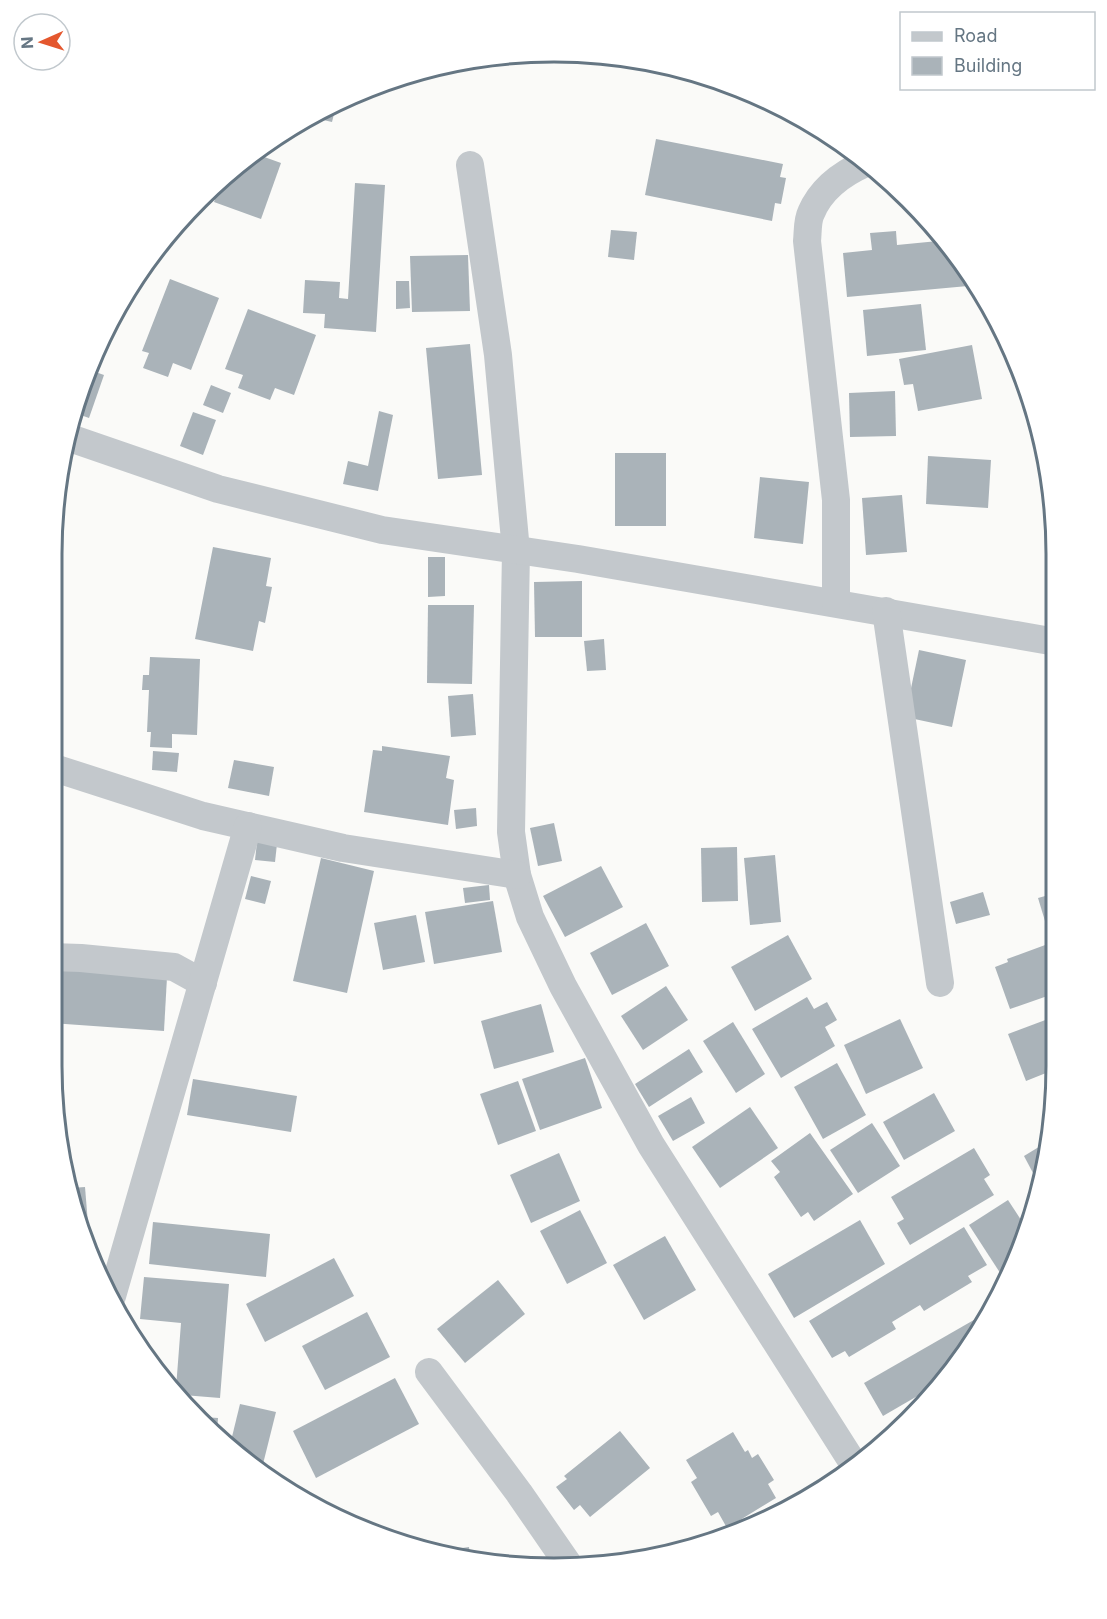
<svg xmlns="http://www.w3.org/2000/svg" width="1107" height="1619" font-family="Inter,sans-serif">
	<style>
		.building { fill: #aab3b9 }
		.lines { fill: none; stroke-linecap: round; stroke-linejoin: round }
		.minor { stroke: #c3c8cc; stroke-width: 28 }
		.rim { fill: none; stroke: #657683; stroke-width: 3 }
	</style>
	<rect width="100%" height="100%" fill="#fafaf8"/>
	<!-- building -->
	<g class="building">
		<path d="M 460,60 L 460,65 L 450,64 L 450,71 L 426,70 Z"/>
		<path d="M 337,102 L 332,122 L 310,117 L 327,107 Z"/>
		<path d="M 656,139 L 783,164 L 780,177 L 786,178 L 781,204 L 775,203 L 772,221 L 645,195 Z"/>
		<path d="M 253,153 L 281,163 L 261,219 L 214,202 L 223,178 Z"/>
		<path d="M 355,183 L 385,185 L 376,332 L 324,328 L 325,314 L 303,313 L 305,280 L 340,282 L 339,298 L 348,299 Z"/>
		<path d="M 611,230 L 637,232 L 634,260 L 608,257 Z"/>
		<path d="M 896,231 L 897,245 L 938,241 L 937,233 L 967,269 L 968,286 L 847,297 L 843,253 L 872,250 L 870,233 Z"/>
		<path d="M 468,255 L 470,311 L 412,312 L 410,256 Z"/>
		<path d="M 170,279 L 219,298 L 191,370 L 173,363 L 168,377 L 143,368 L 149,353 L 142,351 Z"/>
		<path d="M 396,281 L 409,281 L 410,308 L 396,309 Z"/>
		<path d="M 921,304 L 926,350 L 867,356 L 863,310 Z"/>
		<path d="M 248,309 L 316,335 L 294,395 L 275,388 L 270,400 L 238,388 L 243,375 L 225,369 Z"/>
		<path d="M 470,344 L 482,475 L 438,479 L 426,348 Z"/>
		<path d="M 972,345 L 982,399 L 918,411 L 913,384 L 904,385 L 899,359 Z"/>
		<path d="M 90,370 L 104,375 L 89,418 L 75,413 Z"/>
		<path d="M 211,385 L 231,393 L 223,413 L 203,405 Z"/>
		<path d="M 895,391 L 896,436 L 850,437 L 849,393 Z"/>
		<path d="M 379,411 L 393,415 L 378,491 L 343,484 L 348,461 L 368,466 Z"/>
		<path d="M 193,412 L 216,420 L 203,455 L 180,446 Z"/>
		<rect x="615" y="453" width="51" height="73"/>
		<path d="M 928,456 L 991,460 L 988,508 L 926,504 Z"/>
		<path d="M 760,477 L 809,482 L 803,544 L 754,538 Z"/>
		<path d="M 902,495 L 907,552 L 866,555 L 862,498 Z"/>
		<path d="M 213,547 L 271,558 L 266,586 L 272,587 L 265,623 L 259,621 L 253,651 L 195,639 Z"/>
		<path d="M 428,557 L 445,557 L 445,596 L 428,597 Z"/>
		<path d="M 1054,579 L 1056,579 L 1056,598 L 1052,597 Z"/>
		<path d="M 582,581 L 582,637 L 535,637 L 534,582 Z"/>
		<path d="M 428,605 L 474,605 L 472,684 L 427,683 Z"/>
		<path d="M 604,639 L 606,670 L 587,671 L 584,641 Z"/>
		<path d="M 919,650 L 966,660 L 952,727 L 905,717 Z"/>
		<path d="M 150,657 L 200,659 L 197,735 L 172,734 L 172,748 L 150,747 L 151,732 L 147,732 L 149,690 L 142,690 L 143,675 L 149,675 Z"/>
		<path d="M 473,694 L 476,735 L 451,737 L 448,696 Z"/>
		<path d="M 1056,719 L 1056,767 L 1052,767 L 1047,720 Z"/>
		<path d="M 382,746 L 450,756 L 446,778 L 454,780 L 448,825 L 364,812 L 373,750 L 382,751 Z"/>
		<path d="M 153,751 L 179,753 L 177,772 L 152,770 Z"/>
		<path d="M 234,760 L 274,767 L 269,796 L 228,788 Z"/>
		<path d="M 476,808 L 477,826 L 456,829 L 454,810 Z"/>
		<path d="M 554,823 L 562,861 L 538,866 L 530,828 Z"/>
		<path d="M 257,842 L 277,844 L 275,862 L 255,860 Z"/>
		<path d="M 737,847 L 738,901 L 702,902 L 701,848 Z"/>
		<path d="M 775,855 L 781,922 L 750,925 L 744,858 Z"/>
		<path d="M 321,858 L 374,871 L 347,993 L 293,981 Z"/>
		<path d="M 601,866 L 623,907 L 565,937 L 543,896 Z"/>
		<path d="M 251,876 L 271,881 L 265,904 L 245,899 Z"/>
		<path d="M 489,885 L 490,900 L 465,903 L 463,888 Z"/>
		<path d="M 983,892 L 990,915 L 956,924 L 950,902 Z"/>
		<path d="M 1056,893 L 1056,918 L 1045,921 L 1038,898 Z"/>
		<path d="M 493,901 L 502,952 L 434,964 L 425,912 Z"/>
		<path d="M 416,915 L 425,962 L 383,970 L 374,923 Z"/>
		<path d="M 646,923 L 669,966 L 612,995 L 590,953 Z"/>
		<path d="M 788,935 L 812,979 L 755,1011 L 731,967 Z"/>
		<path d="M 1056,941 L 1056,993 L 1010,1009 L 995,967 L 1008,962 L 1007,959 Z"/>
		<path d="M 51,969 L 167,977 L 164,1031 L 51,1023 Z"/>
		<path d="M 666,986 L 688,1020 L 643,1050 L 621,1016 Z"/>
		<path d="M 807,997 L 814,1009 L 827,1002 L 837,1020 L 825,1027 L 835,1046 L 781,1078 L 752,1029 Z"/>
		<path d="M 541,1004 L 554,1052 L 494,1069 L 481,1021 Z"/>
		<path d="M 1056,1016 L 1056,1069 L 1026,1081 L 1008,1034 Z"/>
		<path d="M 900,1019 L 923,1068 L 866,1094 L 844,1045 Z"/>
		<path d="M 733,1022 L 765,1074 L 736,1093 L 703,1041 Z"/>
		<path d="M 689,1049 L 703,1072 L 649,1107 L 635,1084 Z"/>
		<path d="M 585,1058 L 602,1108 L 540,1130 L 522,1079 Z"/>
		<path d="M 837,1063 L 866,1115 L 823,1139 L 794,1087 Z"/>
		<path d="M 193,1079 L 297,1096 L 291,1132 L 187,1115 Z"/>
		<path d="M 518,1081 L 536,1131 L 498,1145 L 480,1094 Z"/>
		<path d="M 934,1093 L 955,1131 L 904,1160 L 883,1122 Z"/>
		<path d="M 691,1097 L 705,1123 L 673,1141 L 658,1116 Z"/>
		<path d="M 750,1107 L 778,1148 L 720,1188 L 692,1147 Z"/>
		<path d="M 872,1123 L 900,1166 L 858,1193 L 830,1150 Z"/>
		<path d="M 810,1133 L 853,1194 L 814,1221 L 808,1212 L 801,1217 L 774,1177 L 780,1172 L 771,1161 Z"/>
		<path d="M 1047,1142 L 1048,1144 L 1046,1165 L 1033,1173 L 1024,1156 Z"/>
		<path d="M 974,1148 L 990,1175 L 984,1179 L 994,1195 L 910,1245 L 897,1223 L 904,1219 L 891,1197 Z"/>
		<path d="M 559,1153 L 580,1201 L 531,1223 L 510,1175 Z"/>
		<path d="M 85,1187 L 89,1236 L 82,1236 L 78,1227 L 71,1188 Z"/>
		<path d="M 1008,1200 L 1025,1226 L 1006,1282 L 969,1225 Z"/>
		<path d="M 580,1210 L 607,1263 L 567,1284 L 540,1231 Z"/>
		<path d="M 860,1220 L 885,1264 L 794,1318 L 768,1274 Z"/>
		<path d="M 153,1222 L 270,1234 L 266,1277 L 149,1264 Z"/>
		<path d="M 964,1227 L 987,1265 L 968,1276 L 972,1282 L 924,1311 L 920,1305 L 892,1322 L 896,1329 L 849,1357 L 845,1351 L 832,1358 L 809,1321 Z"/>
		<path d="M 665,1236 L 696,1290 L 644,1320 L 613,1265 Z"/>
		<path d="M 334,1258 L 354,1296 L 265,1342 L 246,1304 Z"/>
		<path d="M 144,1277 L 229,1284 L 220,1398 L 183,1395 L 176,1388 L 181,1323 L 140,1319 Z"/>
		<path d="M 498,1280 L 525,1314 L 465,1363 L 437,1329 Z"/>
		<path d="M 367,1312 L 390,1357 L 325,1390 L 302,1346 Z"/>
		<path d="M 986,1313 L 933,1387 L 883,1416 L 864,1383 Z"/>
		<path d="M 395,1378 L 419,1424 L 316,1478 L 293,1431 Z"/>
		<path d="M 240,1404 L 276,1412 L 261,1472 L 247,1464 L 230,1445 Z"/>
		<path d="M 203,1417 L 218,1418 L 217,1432 Z"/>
		<path d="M 620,1431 L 650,1468 L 590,1517 L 580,1505 L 574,1510 L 556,1487 L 567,1479 L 564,1476 Z"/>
		<path d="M 733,1432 L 745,1452 L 748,1450 L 752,1458 L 758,1454 L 774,1480 L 768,1484 L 776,1498 L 727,1528 L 718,1512 L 711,1516 L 691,1482 L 697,1478 L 686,1460 Z"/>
		<path d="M 469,1547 L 470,1555 L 448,1550 Z"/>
	</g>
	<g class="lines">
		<!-- minor -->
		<g class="minor">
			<path d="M 470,165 L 498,355 L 516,551 L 511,832 L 517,875 L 530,917 L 563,986 L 651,1145 L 853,1463"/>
			<path d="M 67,437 L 218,489 L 382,530 L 578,559 L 1056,642"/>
			<path d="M 836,603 L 836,500 L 807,241 C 808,233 807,221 811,213 C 821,189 843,173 866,163"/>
			<path d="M 886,611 L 940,983"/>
			<path d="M 51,767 L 203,816 L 343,848 L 517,875"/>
			<path d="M 51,957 L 81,958 L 174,967 L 203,983"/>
			<path d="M 112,1296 L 248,826"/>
			<path d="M 429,1372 L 519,1493 L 568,1564"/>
		</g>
	</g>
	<!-- crop -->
	<path d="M0 0H1107V1619H0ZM554 62H554A492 492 0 0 1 1046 554V1066A492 492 0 0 1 554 1558H554A492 492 0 0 1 62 1066V554A492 492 0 0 1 554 62Z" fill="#fff" fill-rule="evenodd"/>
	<path class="rim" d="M554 62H554A492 492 0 0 1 1046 554V1066A492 492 0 0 1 554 1558H554A492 492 0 0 1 62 1066V554A492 492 0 0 1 554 62Z"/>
	<!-- legend -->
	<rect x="900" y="12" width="195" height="78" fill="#ffffff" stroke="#c1c8cd" stroke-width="1.5"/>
	<rect x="912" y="32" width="30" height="9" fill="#c3c8cc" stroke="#c1c8cd" stroke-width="1.5"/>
	<text x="954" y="42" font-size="18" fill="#657683">Road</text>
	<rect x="912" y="57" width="30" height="18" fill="#aab3b9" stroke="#c1c8cd" stroke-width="1.5"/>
	<text x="954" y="72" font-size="18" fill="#657683">Building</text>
	<!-- north arrow -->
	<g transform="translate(42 42) rotate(267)"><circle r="28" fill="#ffffff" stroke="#c1c8cd" stroke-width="1.5"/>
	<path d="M0-4.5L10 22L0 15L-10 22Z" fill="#e4572e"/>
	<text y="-9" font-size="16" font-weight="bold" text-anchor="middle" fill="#657683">N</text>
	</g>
</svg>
